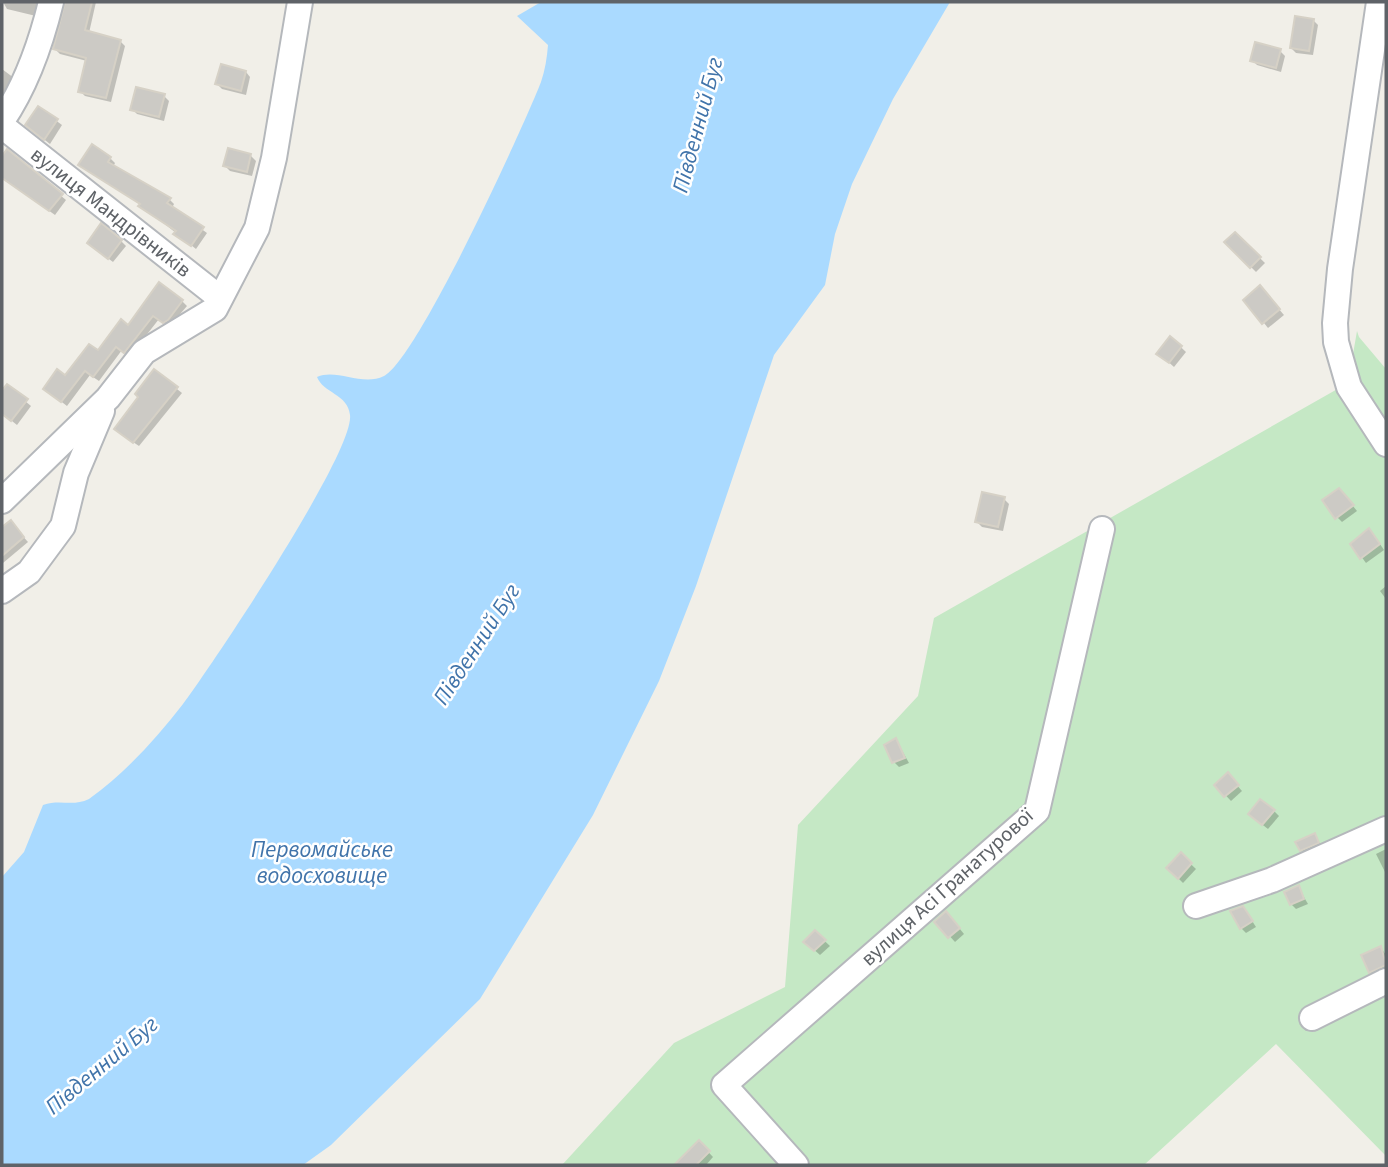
<svg xmlns="http://www.w3.org/2000/svg" width="1388" height="1167" font-family="'Source Sans 3',sans-serif">
	<style>
		.green { fill: #c5e8c5 }
		.water { fill: #aadaff }
		.shadow { fill: #0003 }
		.building { fill: #cccac5; stroke: #d6d1c6; stroke-width: 2 }
		.lines { fill: none; stroke-linecap: round; stroke-linejoin: round }
		.minor-casing { stroke: #b5b8bc; stroke-width: 28 }
		.minor { stroke: #fff; stroke-width: 24 }
		.labels { text-anchor: middle; stroke-width: 5; stroke-linejoin: round; paint-order: stroke }
		.street-label { font-size: 21px; fill: #5f6368; stroke: #fff }
		.water-label { font-size: 23px; font-style: italic; fill: #4174aa; stroke: #fff }
	</style>
	<rect width="100%" height="100%" fill="#f1efe8"/>
	<!-- green -->
	<path class="green" d="M 1357,331 L 1359,337 L 1386,369 L 1386,1156 L 1276,1044 L 1144,1165 L 562,1165 L 674,1043 L 785,987 L 798,825 L 918,696 L 934,618 L 1348,383 Z"/>
	<!-- water -->
	<path class="water" d="M 541,2 L 950,2 L 893,99 L 852,184 L 835,234 L 825,285 L 774,355 L 696,586 L 659,681 L 593,815 L 480,999 L 331,1145 L 303,1165 L 2,1165 L 2,877 L 24,852 L 43,805 C 60,799 73,807 89,799 C 125,773 156,739 183,704 C 212,665 355,452 350,415 C 348,394 323,393 317,377 C 337,368 362,387 384,376 C 417,360 524,126 541,82 C 545,70 547,58 548,45 L 517,16 Z"/>
	<!-- shadow -->
	<g class="shadow">
		<path d="M 3,2 L 39,2 L 36,16 L 7,9 Z"/>
		<path d="M 66,2 L 96,2 L 89,33 L 120,41 L 125,46 L 111,102 L 85,96 L 80,91 L 87,61 L 60,54 L 55,49 Z"/>
		<path d="M 1313,20 L 1318,25 L 1313,55 L 1296,53 L 1291,48 Z"/>
		<path d="M 1280,51 L 1285,56 L 1281,72 L 1257,65 L 1252,60 Z"/>
		<path d="M 2,69 L 14,78 L 5,96 L 2,94 Z"/>
		<path d="M 246,72 L 250,77 L 246,95 L 222,89 L 217,84 Z"/>
		<path d="M 164,96 L 169,101 L 164,121 L 137,114 L 132,109 Z"/>
		<path d="M 39,108 L 62,125 L 50,144 L 32,130 Z"/>
		<path d="M 7,151 L 66,200 L 55,215 L 2,177 L 2,159 Z"/>
		<path d="M 251,156 L 256,161 L 252,176 L 230,171 L 225,166 Z"/>
		<path d="M 110,158 L 115,163 L 113,167 L 170,200 L 174,204 L 172,208 L 207,233 L 196,249 L 141,205 L 80,165 Z"/>
		<path d="M 1235,234 L 1265,263 L 1256,272 L 1226,242 Z"/>
		<path d="M 121,241 L 126,246 L 113,262 L 94,248 Z"/>
		<path d="M 1265,293 L 1284,315 L 1268,328 L 1264,323 Z"/>
		<path d="M 182,301 L 187,306 L 169,327 L 159,319 L 130,356 L 122,350 L 99,381 L 90,375 L 67,406 L 50,393 L 128,327 Z"/>
		<path d="M 1171,338 L 1186,352 L 1174,367 L 1164,358 Z"/>
		<path d="M 154,371 L 182,393 L 139,446 L 121,434 Z"/>
		<path d="M 7,386 L 31,406 L 17,425 L 2,413 L 2,393 Z"/>
		<path d="M 1344,495 L 1357,511 L 1342,522 L 1337,517 Z"/>
		<path d="M 1004,499 L 1009,504 L 1003,531 L 982,527 L 977,522 Z"/>
		<path d="M 10,522 L 28,542 L 3,563 L 2,530 Z"/>
		<path d="M 1374,535 L 1384,550 L 1366,563 L 1352,544 Z"/>
		<path d="M 1386,586 L 1386,599 L 1380,591 Z"/>
		<path d="M 896,740 L 909,763 L 899,767 L 894,762 Z"/>
		<path d="M 1228,775 L 1242,791 L 1231,801 L 1216,785 Z"/>
		<path d="M 1274,811 L 1279,816 L 1268,829 L 1255,819 Z"/>
		<path d="M 1314,835 L 1323,848 L 1307,855 L 1302,850 Z"/>
		<path d="M 1386,849 L 1386,874 L 1376,854 Z"/>
		<path d="M 1181,855 L 1196,869 L 1183,883 L 1168,868 Z"/>
		<path d="M 1298,887 L 1308,904 L 1296,909 L 1291,904 Z"/>
		<path d="M 1247,913 L 1256,927 L 1246,933 L 1241,928 Z"/>
		<path d="M 951,918 L 964,934 L 955,942 L 937,922 Z"/>
		<path d="M 815,932 L 830,946 L 820,955 L 811,947 Z"/>
		<path d="M 1381,948 L 1386,955 L 1386,972 L 1375,977 L 1370,972 Z"/>
		<path d="M 699,1142 L 713,1157 L 706,1165 L 686,1165 L 682,1160 Z"/>
	</g>
	<!-- building -->
	<g class="building">
		<path d="M 65,2 L 92,2 L 85,30 L 121,40 L 106,98 L 78,92 L 86,58 L 53,49 Z"/>
		<path d="M 1295,16 L 1314,19 L 1309,51 L 1290,48 Z"/>
		<path d="M 1255,42 L 1281,49 L 1276,68 L 1250,61 Z"/>
		<path d="M 221,64 L 246,71 L 241,91 L 215,84 Z"/>
		<path d="M 136,87 L 165,94 L 159,117 L 130,110 Z"/>
		<path d="M 38,106 L 58,119 L 44,140 L 25,125 Z"/>
		<path d="M 92,144 L 111,157 L 108,162 L 171,198 L 167,203 L 204,227 L 191,246 L 173,234 L 176,231 L 138,206 L 140,204 L 78,165 Z"/>
		<path d="M 228,148 L 251,154 L 247,172 L 223,166 Z"/>
		<path d="M 7,149 L 63,194 L 49,211 L 2,178 L 2,156 Z"/>
		<path d="M 101,223 L 122,240 L 108,259 L 87,243 Z"/>
		<path d="M 1235,232 L 1261,257 L 1250,268 L 1224,242 Z"/>
		<path d="M 159,282 L 183,300 L 168,320 L 163,323 L 153,316 L 124,353 L 116,347 L 93,377 L 85,371 L 61,402 L 43,389 L 57,369 L 65,375 L 89,344 L 98,350 L 121,319 L 128,325 Z"/>
		<path d="M 1260,285 L 1280,309 L 1262,324 L 1243,300 Z"/>
		<path d="M 1170,336 L 1182,346 L 1169,363 L 1156,354 Z"/>
		<path d="M 154,369 L 178,387 L 133,443 L 114,429 L 138,397 L 135,394 Z"/>
		<path d="M 7,384 L 28,399 L 11,421 L 2,414 L 2,390 Z"/>
		<path d="M 1339,488 L 1354,505 L 1335,519 L 1322,500 Z"/>
		<path d="M 982,492 L 1005,497 L 998,527 L 975,522 Z"/>
		<path d="M 11,520 L 24,537 L 2,556 L 2,527 Z"/>
		<path d="M 1369,528 L 1380,544 L 1360,559 L 1350,544 Z"/>
		<path d="M 896,738 L 905,758 L 892,763 L 884,745 Z"/>
		<path d="M 1228,772 L 1239,785 L 1224,797 L 1214,785 Z"/>
		<path d="M 1260,799 L 1275,810 L 1262,825 L 1248,814 Z"/>
		<path d="M 1315,833 L 1319,843 L 1300,851 L 1295,842 Z"/>
		<path d="M 1181,852 L 1192,863 L 1178,879 L 1166,868 Z"/>
		<path d="M 1299,885 L 1304,899 L 1290,905 L 1284,892 Z"/>
		<path d="M 1243,906 L 1253,921 L 1240,929 L 1230,911 Z"/>
		<path d="M 946,911 L 960,928 L 948,938 L 934,922 Z"/>
		<path d="M 815,930 L 826,940 L 814,951 L 803,942 Z"/>
		<path d="M 1381,946 L 1386,965 L 1369,973 L 1361,955 Z"/>
		<path d="M 699,1140 L 710,1151 L 696,1165 L 674,1165 Z"/>
	</g>
	<g class="lines">
		<defs>
			<g id="minor">
				<path d="M 1379,2 L 1340,269 L 1335,323 L 1336,342 L 1349,387 L 1386,444"/>
				<path d="M 2,121 C 26,86 41,43 51,2"/>
				<path d="M 2,126 L 220,298"/>
				<path d="M 2,501 L 108,398 L 144,352 L 215,309 L 257,228 L 274,158 L 300,2"/>
				<path d="M 2,591 L 29,572 L 63,526 L 76,473 L 102,411"/>
				<path d="M 1196,906 L 1272,880 L 1386,829"/>
				<path d="M 1312,1018 L 1386,981"/>
				<path d="M 796,1165 L 724,1085 L 1037,811 L 1102,529"/>
			</g>
		</defs>
		<!-- minor casing -->
		<use href="#minor" class="minor-casing"/>
		<!-- minor -->
		<use href="#minor" class="minor"/>
	</g>
	<g class="labels">
		<!-- street labels -->
		<g class="street-label">
			<text transform="translate(111 212) rotate(38)" y="7">вулиця Мандрівників</text>
			<text transform="translate(947 887) rotate(-42)" y="7">вулиця Асі Гранатурової</text>
		</g>
		<!-- water labels -->
		<g class="water-label">
			<text transform="translate(697 125) rotate(-75)" y="8">Південний Буг</text>
			<text transform="translate(476 644) rotate(-57)" y="8">Південний Буг</text>
			<text x="322" y="857">Первомайське<tspan x="322" dy="26">водосховище</tspan></text>
			<text transform="translate(101 1065) rotate(-40)" y="8">Південний Буг</text>
		</g>
	</g>
	<!-- border -->
	<rect width="1388" height="1167" fill="none" stroke="#5f6368" stroke-width="7"/>
</svg>
